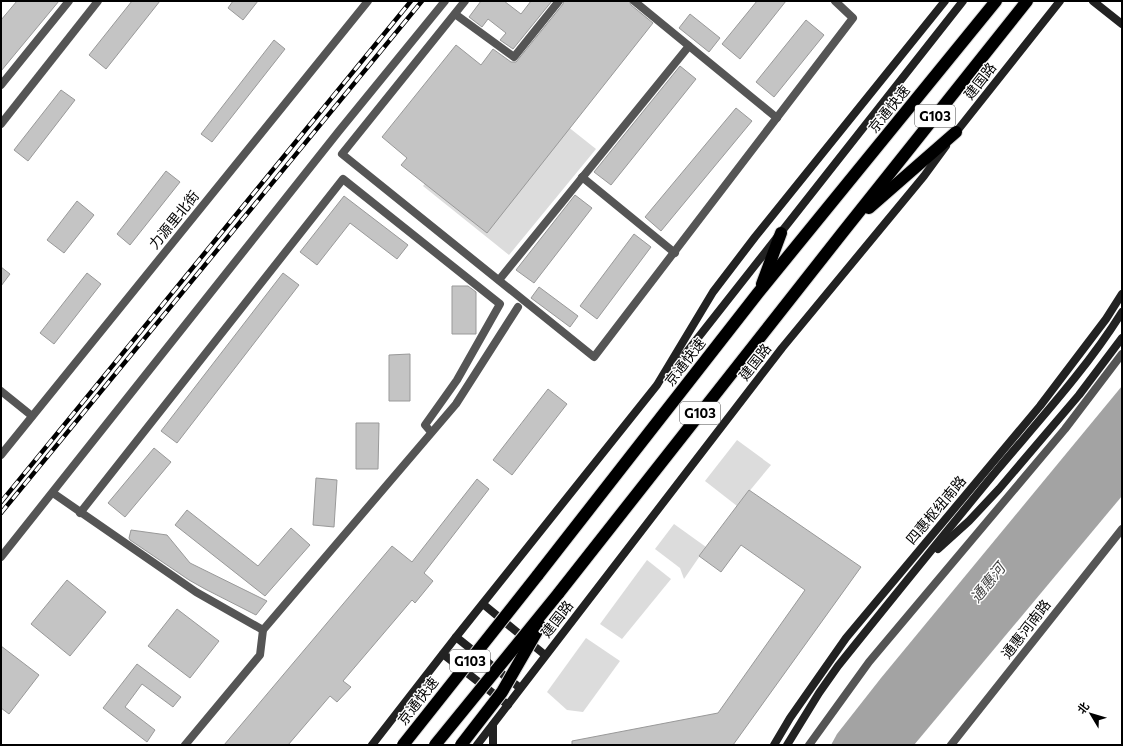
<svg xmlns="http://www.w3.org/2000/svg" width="1123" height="746" font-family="Commissioner,'Noto Sans SC',sans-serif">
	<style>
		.green { fill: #dcdcdc }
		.water { fill: #a3a3a3 }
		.building { fill: #c4c4c4; stroke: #999 }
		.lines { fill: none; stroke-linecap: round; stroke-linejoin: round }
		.highway-casing { stroke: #dbdbdb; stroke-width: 14 }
		.street { stroke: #555; stroke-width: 8 }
		.secondary { stroke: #222; stroke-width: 8 }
		.highway { stroke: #000; stroke-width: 12 }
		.rail-casing { stroke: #000; stroke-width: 4.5 }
		.rail { stroke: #fff; stroke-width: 3; stroke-dasharray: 9; stroke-linecap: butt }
		.highway-bridge-casing { stroke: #dbdbdb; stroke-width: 14; stroke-linecap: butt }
		.street-bridge { stroke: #555; stroke-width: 8 }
		.highway-bridge { stroke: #000; stroke-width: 12 }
		.labels { text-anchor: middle; stroke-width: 3; stroke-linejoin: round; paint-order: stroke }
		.shield { fill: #fff; stroke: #4c4c4c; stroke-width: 1 }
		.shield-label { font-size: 13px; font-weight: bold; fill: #000 }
		.street-label { font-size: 14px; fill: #000; stroke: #fff }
		.water-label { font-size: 15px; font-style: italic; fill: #444; stroke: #fff }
	</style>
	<rect width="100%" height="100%" fill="#fff"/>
	<!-- green -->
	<g class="green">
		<path d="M 509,80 L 596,149 L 509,255 L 423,186 Z"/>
		<path d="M 737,440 L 771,465 L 737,506 L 705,481 Z"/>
		<path d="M 674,524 L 706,547 L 684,579 L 680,568 L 655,549 Z"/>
		<path d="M 647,560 L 671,579 L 622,639 L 600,624 Z"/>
		<path d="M 586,638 L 620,661 L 583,712 L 567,710 L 547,692 Z"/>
	</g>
	<!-- water -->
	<path class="water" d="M 1122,386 L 1122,496 L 914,745 L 831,745 L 837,734 L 881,678 Z"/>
	<!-- building -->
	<g class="building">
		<path d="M 17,1 L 59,1 L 1,71 L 1,20 Z"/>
		<path d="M 132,1 L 160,1 L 106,69 L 89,55 Z"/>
		<path d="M 233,1 L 258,1 L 243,20 L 228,8 Z"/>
		<path d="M 481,1 L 504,1 L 521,14 L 531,1 L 552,1 L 513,49 L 500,40 L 506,33 L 488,19 L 482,27 L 469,17 Z"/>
		<path d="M 564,1 L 629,1 L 631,5 L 653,23 L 487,233 L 401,165 L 407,158 L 382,137 L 456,45 L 481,65 L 493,49 L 511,62 L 516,62 L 563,4 Z"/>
		<path d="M 757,1 L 786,1 L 740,59 L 722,44 Z"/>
		<path d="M 690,14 L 720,38 L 709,52 L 679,28 Z"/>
		<path d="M 806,20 L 824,35 L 774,97 L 756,82 Z"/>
		<path d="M 274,40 L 285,49 L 212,142 L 201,134 Z"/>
		<path d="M 680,66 L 696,79 L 611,185 L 594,172 Z"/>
		<path d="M 61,90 L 75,100 L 28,161 L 14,150 Z"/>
		<path d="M 736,108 L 752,121 L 661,231 L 645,217 Z"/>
		<path d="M 166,171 L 180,182 L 130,245 L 117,234 Z"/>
		<path d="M 575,195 L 592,208 L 534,283 L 516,270 Z"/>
		<path d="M 344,196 L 408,245 L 397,259 L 350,223 L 317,265 L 300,252 Z"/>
		<path d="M 77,201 L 94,215 L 64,253 L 47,240 Z"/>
		<path d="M 634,234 L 651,247 L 597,319 L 580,306 Z"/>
		<path d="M 1,267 L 10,274 L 1,286 Z"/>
		<path d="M 87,273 L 101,284 L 54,344 L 40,333 Z"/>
		<path d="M 283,273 L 299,285 L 177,443 L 161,431 Z"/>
		<path d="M 452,286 L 468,286 L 476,292 L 476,334 L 452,334 Z"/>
		<path d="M 539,287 L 578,316 L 570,327 L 531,298 Z"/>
		<path d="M 410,354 L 410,401 L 389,401 L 389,355 Z"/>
		<path d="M 548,389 L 567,404 L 512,475 L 493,460 Z"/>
		<path d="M 356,423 L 379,423 L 378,469 L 356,469 Z"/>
		<path d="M 154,448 L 171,462 L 125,517 L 108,503 Z"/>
		<path d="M 316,478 L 337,480 L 334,527 L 313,525 Z"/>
		<path d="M 477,479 L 489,489 L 424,573 L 433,581 L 415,603 L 412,600 L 343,681 L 351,687 L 337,702 L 330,696 L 288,745 L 224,745 L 392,546 L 412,562 Z"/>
		<path d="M 749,490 L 861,567 L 733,745 L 572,745 L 572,741 L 718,713 L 805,590 L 741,545 L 721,572 L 699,556 Z"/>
		<path d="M 187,510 L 258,566 L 291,528 L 310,545 L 265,596 L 175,525 Z"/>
		<path d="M 131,530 L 167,535 L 190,563 L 267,601 L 256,615 L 205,589 L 189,580 L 130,540 L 129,538 Z"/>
		<path d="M 67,580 L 106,612 L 70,656 L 31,624 Z"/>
		<path d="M 177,609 L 219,641 L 190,678 L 148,646 Z"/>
		<path d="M 1,646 L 39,675 L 9,714 L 1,708 Z"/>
		<path d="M 137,664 L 181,697 L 173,707 L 142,684 L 125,707 L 155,730 L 147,742 L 103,708 Z"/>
	</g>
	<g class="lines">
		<defs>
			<g id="highway">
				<path d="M 869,208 L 956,132"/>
				<path d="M 762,284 L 781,233"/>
				<path d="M 537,576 L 758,293 L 996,1"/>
				<path d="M 558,594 L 843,232 L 1027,1"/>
			</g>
		</defs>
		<!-- highway casing -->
		<use href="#highway" class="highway-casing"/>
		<!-- street -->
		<g class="street">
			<path d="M 455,14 L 514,57 L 559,1"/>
			<path d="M 1,85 L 69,1"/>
			<path d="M 1,124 L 98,1"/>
			<path d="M 499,280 L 689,46"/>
			<path d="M 1,391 L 32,416"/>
			<path d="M 1,455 L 368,1"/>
			<path d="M 53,493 L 196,592 L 263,630"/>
			<path d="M 80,513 L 343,179 L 500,304 L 457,380 L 425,425 L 431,432"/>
			<path d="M 1,557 L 339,131 L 445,1"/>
			<path d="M 185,745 L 260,655 L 263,630 L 456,404 L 518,307"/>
			<path d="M 809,745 L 869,662 L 1065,429 L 1122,354"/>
			<path d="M 951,745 L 1122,529"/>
		</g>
		<!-- secondary -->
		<g class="secondary">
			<path d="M 1093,1 L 1122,24"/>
			<path d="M 953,136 L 1060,1"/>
			<path d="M 666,376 L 675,367 L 963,1"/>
			<path d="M 938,549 L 969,521 L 999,489 L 1079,395 L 1122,338"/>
			<path d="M 483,604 L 545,655"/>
			<path d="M 456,637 L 520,688"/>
			<path d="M 443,654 L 508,705"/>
			<path d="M 493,725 L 493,745"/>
			<path d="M 372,745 L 456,637 L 657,385 L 713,292 L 755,237 L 945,1"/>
			<path d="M 477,745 L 782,348 L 924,176 L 946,146"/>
			<path d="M 774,745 L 790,718 L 846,638 L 1040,406 L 1106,319 L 1122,294"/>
			<path d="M 787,745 L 819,693 L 838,666 C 891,600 944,534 998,469 C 1041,418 1087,368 1122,312"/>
		</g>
		<!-- highway -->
		<use href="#highway" class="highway"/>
		<defs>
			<g id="rail">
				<path d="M 1,502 L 411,1"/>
				<path d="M 1,513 L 422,1"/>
			</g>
		</defs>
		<!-- rail casing -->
		<use href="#rail" class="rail-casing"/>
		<!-- rail -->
		<use href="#rail" class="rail"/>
		<defs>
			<g id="highway-bridge">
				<path d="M 403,745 L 537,576"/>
				<path d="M 435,745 L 558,594"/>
				<path d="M 461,745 L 502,692 L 540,626"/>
			</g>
		</defs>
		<!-- highway-bridge casing -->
		<use href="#highway-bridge" class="highway-bridge-casing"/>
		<!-- street-bridge -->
		<g class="street-bridge">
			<path d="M 465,1 L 342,154 L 594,357 L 853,18 L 835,1"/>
			<path d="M 634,1 L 777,118"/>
			<path d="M 582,177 L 675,253"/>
		</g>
		<!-- highway-bridge -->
		<use href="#highway-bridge" class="highway-bridge"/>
	</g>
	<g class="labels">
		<!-- shield labels -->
		<g class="shield">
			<rect x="915" y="105" width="40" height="22" rx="3"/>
			<rect x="680" y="402" width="40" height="22" rx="3"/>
			<rect x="450" y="650" width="40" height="22" rx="3"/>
		</g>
		<g class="shield-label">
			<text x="935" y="121">G103</text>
			<text x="700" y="418">G103</text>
			<text x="470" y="666">G103</text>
		</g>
		<!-- street labels -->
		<g class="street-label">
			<text transform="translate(980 81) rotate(-52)" y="5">建国路</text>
			<text transform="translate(889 109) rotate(-51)" y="5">京通快速</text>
			<text transform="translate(174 220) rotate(-51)" y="5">力源里北街</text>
			<text transform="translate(685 362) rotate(-52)" y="5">京通快速</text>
			<text transform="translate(755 362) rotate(-52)" y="5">建国路</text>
			<text transform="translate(936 510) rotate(-50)" y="5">四惠枢纽南路</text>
			<text transform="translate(557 619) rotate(-52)" y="5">建国路</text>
			<text transform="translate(1026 629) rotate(-52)" y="5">通惠河南路</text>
			<text transform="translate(418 701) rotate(-52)" y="5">京通快速</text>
		</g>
		<!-- water labels -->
		<g class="water-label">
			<text transform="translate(988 583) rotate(-51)" y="5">通惠河</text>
		</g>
	</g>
	<!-- border -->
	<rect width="1123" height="746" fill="none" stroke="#000000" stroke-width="4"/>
	<!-- north arrow -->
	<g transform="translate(1091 714) rotate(308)" stroke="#ffffff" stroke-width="3" paint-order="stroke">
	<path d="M0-3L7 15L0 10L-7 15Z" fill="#000000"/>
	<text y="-6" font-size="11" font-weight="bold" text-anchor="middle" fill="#000000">北</text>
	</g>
</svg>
